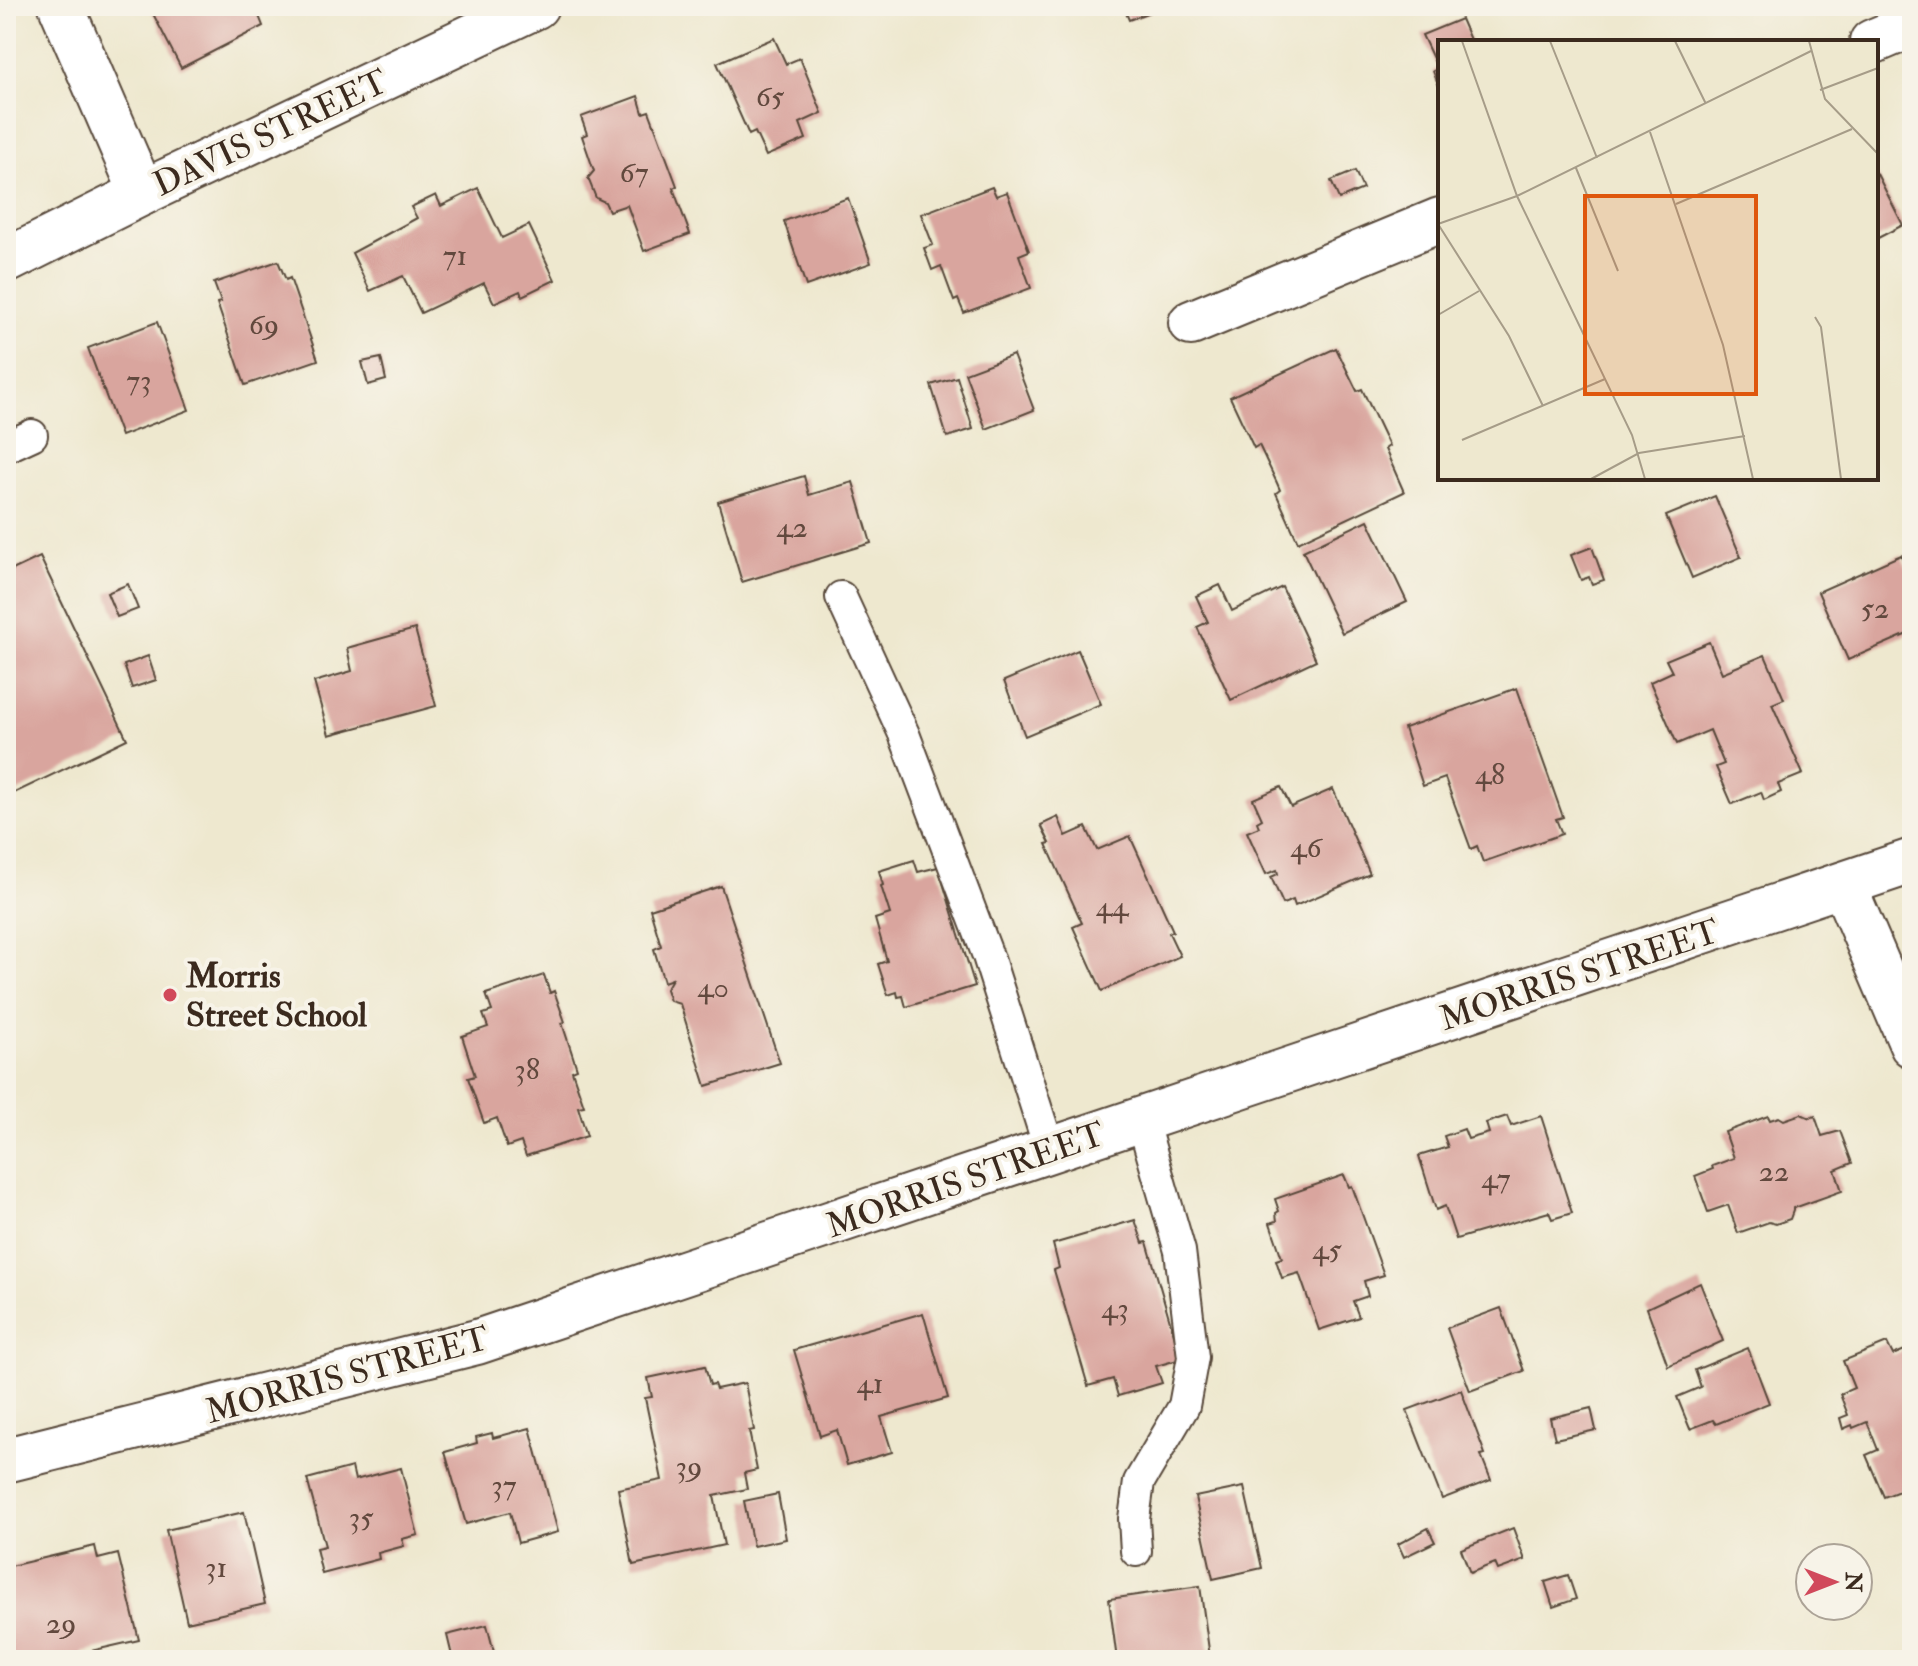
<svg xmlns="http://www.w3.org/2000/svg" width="1918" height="1666" font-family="'IM FELL Double Pica',serif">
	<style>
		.building { fill: #d9a59e }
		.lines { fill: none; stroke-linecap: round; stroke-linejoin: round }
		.service-casing { stroke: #564639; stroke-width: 34 }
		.minor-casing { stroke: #564639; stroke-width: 48 }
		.service { stroke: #fff; stroke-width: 30 }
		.minor { stroke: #fff; stroke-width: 44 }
		.poi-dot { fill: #d1495b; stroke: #f7f3e8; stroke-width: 3 }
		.labels { text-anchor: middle; stroke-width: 8; stroke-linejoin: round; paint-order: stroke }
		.number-label { font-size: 30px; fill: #62493e }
		.street-label { font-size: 34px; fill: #3b2a1e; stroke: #f7f3e8 }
		.poi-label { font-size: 34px; font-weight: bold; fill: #3b2a1e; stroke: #f7f3e8; text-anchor: start }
		.inset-road { fill: none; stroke: #a69c88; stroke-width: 2 }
		.view { fill: #df570d; fill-opacity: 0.15; stroke: #df570d; stroke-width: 4 }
		.inset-edge { fill: none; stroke: #3b2a1e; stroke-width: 4 }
	</style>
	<rect width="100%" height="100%" fill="#f7f3e8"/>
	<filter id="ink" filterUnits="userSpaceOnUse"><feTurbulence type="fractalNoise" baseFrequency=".0125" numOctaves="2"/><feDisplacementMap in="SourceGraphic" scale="16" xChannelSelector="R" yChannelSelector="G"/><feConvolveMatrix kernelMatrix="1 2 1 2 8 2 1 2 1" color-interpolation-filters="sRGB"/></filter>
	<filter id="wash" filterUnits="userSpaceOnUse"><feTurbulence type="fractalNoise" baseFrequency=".006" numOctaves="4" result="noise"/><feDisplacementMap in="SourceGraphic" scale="32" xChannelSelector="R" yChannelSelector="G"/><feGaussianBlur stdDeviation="1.8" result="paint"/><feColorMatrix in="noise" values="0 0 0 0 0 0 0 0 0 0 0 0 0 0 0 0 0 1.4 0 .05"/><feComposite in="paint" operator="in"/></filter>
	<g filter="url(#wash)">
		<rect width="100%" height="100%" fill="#eee8cf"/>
		<g id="blocks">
			<!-- building -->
			<g class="building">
				<path d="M 154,6 L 255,6 L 263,26 L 181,68 L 150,8 Z"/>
				<path d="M 1123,6 L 1148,6 L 1150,12 L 1129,20 Z"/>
				<path d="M 1461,19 L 1471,42 L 1440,42 L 1440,89 L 1433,71 L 1438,69 L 1422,35 Z"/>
				<path d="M 774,38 L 786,64 L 800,58 L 822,113 L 800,123 L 806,139 L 766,156 L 755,132 L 749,135 L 717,63 Z"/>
				<path d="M 638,96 L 643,113 L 649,111 L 677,186 L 673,188 L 690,234 L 644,251 L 627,205 L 609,211 L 605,202 L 596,198 L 588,178 L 594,171 L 582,136 L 587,134 L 581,117 Z"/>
				<path d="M 1355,171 L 1363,189 L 1339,199 L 1331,181 Z"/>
				<path d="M 1876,172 L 1903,225 L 1876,239 Z"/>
				<path d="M 992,187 L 996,196 L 1007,192 L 1029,251 L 1019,255 L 1031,288 L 964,313 L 958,299 L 954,301 L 941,266 L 932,270 L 924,248 L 933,245 L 921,214 Z"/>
				<path d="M 478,188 L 502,238 L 529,225 L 555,280 L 522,296 L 520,291 L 494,303 L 484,283 L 421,313 L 403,276 L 370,291 L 352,253 L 417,218 L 411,207 L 436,195 L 441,206 Z"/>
				<path d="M 848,198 L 871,263 L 806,286 L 784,221 Z"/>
				<path d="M 278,261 L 286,280 L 290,278 L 318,360 L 245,385 L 217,303 L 221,302 L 214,283 Z"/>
				<path d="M 157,322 L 189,410 L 121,436 L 88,348 Z"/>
				<path d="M 1336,348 L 1357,391 L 1362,389 L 1389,446 L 1385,449 L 1404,492 L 1298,542 L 1276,493 L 1280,490 L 1277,483 L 1259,445 L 1254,448 L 1230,397 Z"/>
				<path d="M 1013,355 L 1034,410 L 986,429 L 965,373 Z"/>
				<path d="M 381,358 L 386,380 L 368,385 L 362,362 Z"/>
				<path d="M 957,377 L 973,429 L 947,437 L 931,385 Z"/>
				<path d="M 804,476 L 809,495 L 853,482 L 871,543 L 742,582 L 718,502 Z"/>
				<path d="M 1715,496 L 1741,557 L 1692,578 L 1666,516 Z"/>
				<path d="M 1368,520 L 1407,602 L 1342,633 L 1303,551 Z"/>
				<path d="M 1592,547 L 1604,580 L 1592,584 L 1589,577 L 1581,580 L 1571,555 Z"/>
				<path d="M 1901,555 L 1912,579 L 1912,632 L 1848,660 L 1818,592 Z"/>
				<path d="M 40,557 L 127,739 L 6,797 L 6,573 Z"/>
				<path d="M 128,584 L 138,609 L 117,617 L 107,593 Z"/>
				<path d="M 1220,585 L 1232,611 L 1282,587 L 1316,660 L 1231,700 L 1197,627 L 1208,622 L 1196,596 Z"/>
				<path d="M 415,629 L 436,706 L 329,735 L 314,682 L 352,671 L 347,648 Z"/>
				<path d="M 1709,642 L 1722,673 L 1765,655 L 1784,699 L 1772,704 L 1803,774 L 1778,784 L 1781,792 L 1764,800 L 1761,792 L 1732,804 L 1716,767 L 1724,764 L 1710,730 L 1677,744 L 1650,682 L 1672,672 L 1666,660 Z"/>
				<path d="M 1078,650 L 1101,704 L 1025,736 L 1004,681 Z"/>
				<path d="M 148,656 L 156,680 L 132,688 L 124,665 Z"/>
				<path d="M 1517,688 L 1563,817 L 1556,819 L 1562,834 L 1483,862 L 1477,846 L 1471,849 L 1445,778 L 1423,786 L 1404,728 Z"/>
				<path d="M 1281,787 L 1291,807 L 1333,789 L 1370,874 L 1295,906 L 1293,900 L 1283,904 L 1271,877 L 1278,874 L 1277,870 L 1266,874 L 1247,832 L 1259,827 L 1257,822 L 1262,819 L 1253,799 Z"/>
				<path d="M 1058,817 L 1066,836 L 1086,827 L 1097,850 L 1130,836 L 1173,931 L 1169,933 L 1180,956 L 1102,991 L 1073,927 L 1082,923 L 1046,844 L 1050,843 L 1041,825 Z"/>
				<path d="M 914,860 L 918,872 L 938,867 L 975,986 L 906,1007 L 903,996 L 898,997 L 897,992 L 888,995 L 878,964 L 887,961 L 875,919 L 890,914 L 881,886 L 883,885 L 879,871 Z"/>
				<path d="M 721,886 L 780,1063 L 706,1086 L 680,1004 L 670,1001 L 666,989 L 672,979 L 664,982 L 654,949 L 661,946 L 650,909 Z"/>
				<path d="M 544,975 L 550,993 L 554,991 L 565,1022 L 562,1023 L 577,1069 L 572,1071 L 584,1106 L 578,1107 L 587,1136 L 526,1156 L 521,1142 L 507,1147 L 497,1118 L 484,1123 L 468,1078 L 475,1076 L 462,1036 L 488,1027 L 483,1014 L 492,1011 L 486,994 Z"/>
				<path d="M 1801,1114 L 1810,1118 L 1815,1116 L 1822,1136 L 1840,1131 L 1852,1163 L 1835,1170 L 1842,1191 L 1794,1208 L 1790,1219 L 1776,1224 L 1769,1222 L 1738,1233 L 1728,1205 L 1708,1212 L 1695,1176 L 1713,1169 L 1712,1166 L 1734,1158 L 1725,1132 L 1768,1116 L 1770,1120 L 1779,1117 L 1784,1120 Z"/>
				<path d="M 1507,1116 L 1511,1126 L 1541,1116 L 1572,1213 L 1552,1219 L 1549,1212 L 1456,1239 L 1445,1206 L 1436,1210 L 1419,1156 L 1448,1147 L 1444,1136 L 1464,1129 L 1468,1139 L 1489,1133 L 1486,1123 Z"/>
				<path d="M 1344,1175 L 1349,1187 L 1352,1186 L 1384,1275 L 1364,1281 L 1368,1296 L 1353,1301 L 1359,1317 L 1319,1330 L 1299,1273 L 1282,1278 L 1276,1260 L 1282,1258 L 1270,1223 L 1277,1221 L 1276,1213 L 1279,1211 L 1275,1199 Z"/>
				<path d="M 1135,1220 L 1143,1243 L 1147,1242 L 1181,1359 L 1156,1366 L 1162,1383 L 1118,1396 L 1113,1379 L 1088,1386 L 1054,1270 L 1059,1268 L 1053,1244 Z"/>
				<path d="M 1700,1283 L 1723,1341 L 1668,1366 L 1647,1308 Z"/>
				<path d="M 1501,1308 L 1524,1371 L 1470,1391 L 1447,1328 Z"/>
				<path d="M 923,1313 L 948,1398 L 881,1417 L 892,1452 L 847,1465 L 837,1430 L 820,1436 L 794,1350 Z"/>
				<path d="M 1887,1343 L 1893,1355 L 1912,1347 L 1912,1486 L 1884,1497 L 1866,1455 L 1878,1450 L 1867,1422 L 1853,1428 L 1852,1425 L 1843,1429 L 1840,1418 L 1848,1415 L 1840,1394 L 1854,1388 L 1843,1361 Z"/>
				<path d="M 1748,1348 L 1769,1403 L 1716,1424 L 1713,1420 L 1690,1429 L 1677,1397 L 1701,1387 L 1695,1370 Z"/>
				<path d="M 705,1366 L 710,1385 L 714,1384 L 716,1389 L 745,1383 L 754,1430 L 749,1431 L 757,1470 L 744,1473 L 747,1489 L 714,1496 L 724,1545 L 633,1565 L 618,1489 L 662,1480 L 645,1398 L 652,1397 L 648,1378 Z"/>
				<path d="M 1461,1390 L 1485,1454 L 1481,1455 L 1491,1480 L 1442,1499 L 1407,1410 Z"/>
				<path d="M 1591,1408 L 1596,1430 L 1555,1439 L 1550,1418 Z"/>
				<path d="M 530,1428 L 558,1532 L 518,1543 L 510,1512 L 466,1524 L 445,1452 L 477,1443 L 476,1437 L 492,1433 L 493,1438 Z"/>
				<path d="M 352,1467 L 355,1480 L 401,1468 L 418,1535 L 402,1539 L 404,1546 L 378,1553 L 379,1559 L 322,1574 L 316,1548 L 325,1546 L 307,1479 Z"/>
				<path d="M 1244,1487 L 1262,1568 L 1213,1579 L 1195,1497 Z"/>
				<path d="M 778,1494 L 786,1539 L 753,1546 L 744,1501 Z"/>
				<path d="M 244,1512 L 265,1604 L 187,1622 L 166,1530 Z"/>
				<path d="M 1428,1528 L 1435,1542 L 1404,1557 L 1398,1544 Z"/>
				<path d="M 1513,1528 L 1525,1560 L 1498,1570 L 1495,1563 L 1470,1573 L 1461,1549 Z"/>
				<path d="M 95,1546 L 98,1559 L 118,1554 L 139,1640 L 82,1653 L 84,1660 L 11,1660 L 6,1640 L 6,1567 Z"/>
				<path d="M 1568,1575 L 1576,1599 L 1553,1607 L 1545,1582 Z"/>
				<path d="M 1200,1586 L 1210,1657 L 1191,1660 L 1117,1660 L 1109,1599 Z"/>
				<path d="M 487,1625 L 496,1660 L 453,1660 L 447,1635 Z"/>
			</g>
		</g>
	</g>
	<g filter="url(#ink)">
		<use href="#blocks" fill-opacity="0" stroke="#564639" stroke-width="2"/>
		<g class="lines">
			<defs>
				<g id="service">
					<path d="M 6,447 L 32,435"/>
					<path d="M 841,597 L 904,734 L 988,956 L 1050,1151"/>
					<path d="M 1136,1551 L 1134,1519 L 1139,1482 L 1184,1406 L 1193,1357 L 1180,1251 L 1142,1120"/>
				</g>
				<g id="minor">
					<path d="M 61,6 L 142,193"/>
					<path d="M 1872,42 L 1912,25"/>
					<path d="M 6,261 L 142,193 L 536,6"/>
					<path d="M 1191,323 L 1440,220"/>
					<path d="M 1844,886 L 1912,1045"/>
					<path d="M 6,1460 L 477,1342 L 1912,861"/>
				</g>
			</defs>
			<!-- service casing -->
			<use href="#service" class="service-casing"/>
			<!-- minor casing -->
			<use href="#minor" class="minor-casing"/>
			<!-- service -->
			<use href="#service" class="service"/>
			<!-- minor -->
			<use href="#minor" class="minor"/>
		</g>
	</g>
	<!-- markers -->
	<circle class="poi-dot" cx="170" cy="995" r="8"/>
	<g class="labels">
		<!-- number labels -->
		<g class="number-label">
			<text x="770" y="106">65</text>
			<text x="634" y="182">67</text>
			<text x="455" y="265">71</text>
			<text x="264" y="334">69</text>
			<text x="139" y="390">73</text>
			<text x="792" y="537">42</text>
			<text x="1875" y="618">52</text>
			<text x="1490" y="784">48</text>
			<text x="1306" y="857">46</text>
			<text x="1112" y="916">44</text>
			<text x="713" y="997">40</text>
			<text x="527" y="1079">38</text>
			<text x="1774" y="1181">22</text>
			<text x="1496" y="1188">47</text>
			<text x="1327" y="1259">45</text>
			<text x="1115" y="1318">43</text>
			<text x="870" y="1393">41</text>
			<text x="689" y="1476">39</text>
			<text x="504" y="1495">37</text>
			<text x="361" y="1527">35</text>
			<text x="216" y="1577">31</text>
			<text x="61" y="1633">29</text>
		</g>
		<!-- street labels -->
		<g class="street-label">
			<text transform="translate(270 132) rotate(-25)" y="12">DAVIS STREET</text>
			<text transform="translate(1579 974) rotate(-18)" y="12">MORRIS STREET</text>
			<text transform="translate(965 1179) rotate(-19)" y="12">MORRIS STREET</text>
			<text transform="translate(347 1374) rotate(-15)" y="12">MORRIS STREET</text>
		</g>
		<!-- poi labels -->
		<g class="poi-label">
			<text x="186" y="987">Morris<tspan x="186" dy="39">Street School</tspan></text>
		</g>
	</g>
	<!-- overview -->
	<g transform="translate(1438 40)">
		<rect width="440" height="440" fill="#eee8cf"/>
		<path class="inset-road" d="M 24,1 L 79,156 L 194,395 L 207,439M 112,1 L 159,118M 237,1 L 268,64M 371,1 L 387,59 L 440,114M 382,50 L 440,28M 212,92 L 285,305 L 315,439M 138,128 L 180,231M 238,164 L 414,89M 0,184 L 79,156 L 373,11M 0,184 L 71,296 L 105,366M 0,275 L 41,251M 377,277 L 383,287 L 403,439M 24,400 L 167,339M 153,439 L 201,413 L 307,396"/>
		<path class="view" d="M 147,156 L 318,156 L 318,354 L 147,354 Z"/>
		<rect width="440" height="440" class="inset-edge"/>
	</g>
	<!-- margin -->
	<rect width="1918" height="1666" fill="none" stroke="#f7f3e8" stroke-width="32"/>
	<!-- north arrow -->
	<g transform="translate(1834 1582) rotate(90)"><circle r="38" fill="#f7f3e8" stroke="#aca397" stroke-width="2"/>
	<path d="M0-6L14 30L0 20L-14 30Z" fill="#d1495b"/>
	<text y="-12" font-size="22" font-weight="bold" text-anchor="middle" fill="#3b2a1e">N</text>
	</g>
</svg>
